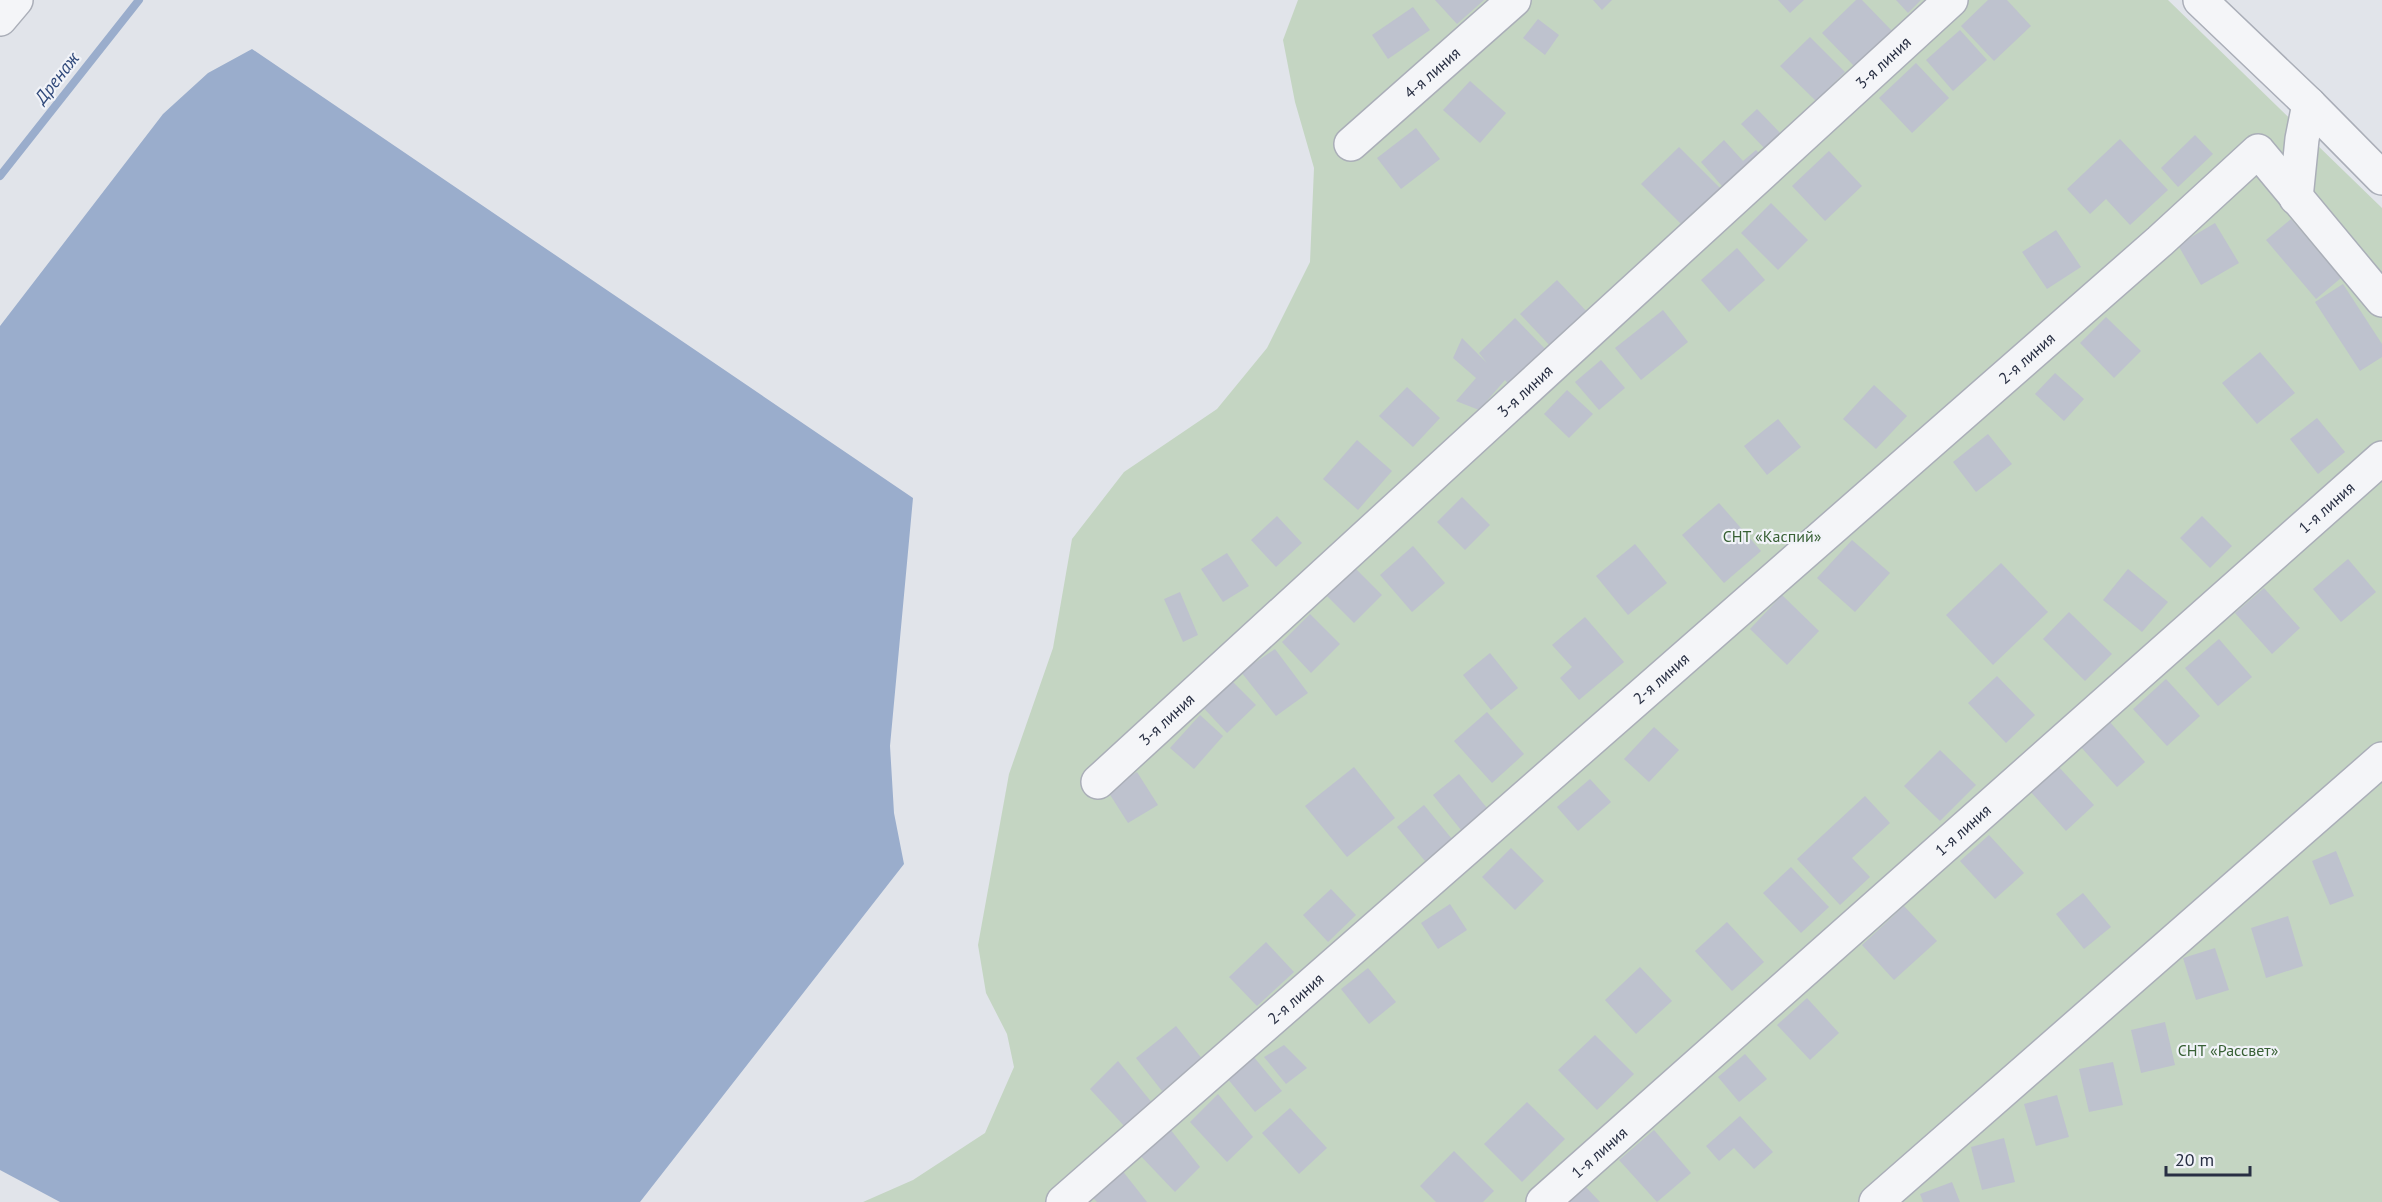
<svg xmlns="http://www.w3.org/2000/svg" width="2382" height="1202" font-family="'PT Sans',sans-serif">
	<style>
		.green { fill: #c4d5c2 }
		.water { fill: #9aadcc }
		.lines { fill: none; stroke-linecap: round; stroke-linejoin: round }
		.stream { stroke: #9aadcc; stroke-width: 8 }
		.building { fill: #bec2ce }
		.minor-casing { stroke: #aaaeb8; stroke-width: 36 }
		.minor { stroke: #f4f5f8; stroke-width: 33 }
		.labels { text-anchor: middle; stroke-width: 4.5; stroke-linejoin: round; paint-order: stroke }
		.street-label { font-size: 16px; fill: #282f43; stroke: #f1f3f8 }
		.park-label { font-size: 16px; fill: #386035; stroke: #f1f3f8 }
		.water-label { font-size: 18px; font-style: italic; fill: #30497a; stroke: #f1f3f8 }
	</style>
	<rect width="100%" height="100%" fill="#e1e4ea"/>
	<!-- green -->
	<path class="green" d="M 1298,0 L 2168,0 L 2382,208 L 2382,1202 L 863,1202 L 913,1180 L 985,1133 L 1014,1067 L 1007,1034 L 986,993 L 978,945 L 1009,774 L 1053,648 L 1072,539 L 1124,472 L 1217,409 L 1267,348 L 1310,262 L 1314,168 L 1295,102 L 1283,40 Z"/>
	<!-- water -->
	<path class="water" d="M 252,49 L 913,498 L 890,746 L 894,813 L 904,864 L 640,1202 L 60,1202 L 0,1170 L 0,326 L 163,114 L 208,73 Z"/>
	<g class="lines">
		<!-- stream -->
		<path class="stream" d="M 0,176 L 139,0"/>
	</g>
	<!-- building -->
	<g class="building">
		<path d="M 1435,0 L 1484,0 L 1457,24 Z"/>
		<path d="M 1593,0 L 1612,0 L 1602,10 Z"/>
		<path d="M 1778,0 L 1804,0 L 1790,13 Z"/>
		<path d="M 1856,0 L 1862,0 L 1893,32 L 1856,68 L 1822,33 Z"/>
		<path d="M 1896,0 L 1921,0 L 1908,13 Z"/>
		<path d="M 1988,0 L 2007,0 L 2031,26 L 1994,61 L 1961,26 Z"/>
		<path d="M 1413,7 L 1430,30 L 1388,59 L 1372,35 Z"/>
		<path d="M 1538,19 L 1559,35 L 1545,55 L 1523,38 Z"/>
		<path d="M 1960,30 L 1987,60 L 1953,91 L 1926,60 Z"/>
		<path d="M 1810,37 L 1845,72 L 1816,101 L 1780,66 Z"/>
		<path d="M 1916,63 L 1949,98 L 1912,133 L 1879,98 Z"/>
		<path d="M 1470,81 L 1506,113 L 1480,143 L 1443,110 Z"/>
		<path d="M 1757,109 L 1786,139 L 1770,154 L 1741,124 Z"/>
		<path d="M 1416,128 L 1440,159 L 1401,189 L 1377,158 Z"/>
		<path d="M 2195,135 L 2213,154 L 2178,187 L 2161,168 Z"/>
		<path d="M 2120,139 L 2168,190 L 2130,225 L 2106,199 L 2090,214 L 2067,189 Z"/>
		<path d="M 1724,140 L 1743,161 L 1756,150 L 1766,160 L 1728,193 L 1701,162 Z"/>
		<path d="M 1679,147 L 1720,188 L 1682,225 L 1641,184 Z"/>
		<path d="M 1829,151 L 1862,186 L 1825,221 L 1792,186 Z"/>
		<path d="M 1771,203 L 1808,240 L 1778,270 L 1741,233 Z"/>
		<path d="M 2291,219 L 2341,278 L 2316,299 L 2266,240 Z"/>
		<path d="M 2215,223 L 2239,263 L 2201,285 L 2178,245 Z"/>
		<path d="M 2056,230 L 2081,267 L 2047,289 L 2022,252 Z"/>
		<path d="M 1737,248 L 1765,280 L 1729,312 L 1701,280 Z"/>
		<path d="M 1557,280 L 1590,315 L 1554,350 L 1520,314 Z"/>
		<path d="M 2343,284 L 2382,344 L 2382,357 L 2360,371 L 2315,302 Z"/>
		<path d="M 1663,310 L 1688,342 L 1641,380 L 1615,348 Z"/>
		<path d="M 2106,317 L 2141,351 L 2114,378 L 2080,343 Z"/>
		<path d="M 1515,318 L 1549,353 L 1512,388 L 1505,380 L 1479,410 L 1456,401 L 1476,378 L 1453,358 L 1462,338 L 1487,363 L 1479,353 Z"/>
		<path d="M 2260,352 L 2295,393 L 2257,424 L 2222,383 Z"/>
		<path d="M 1601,360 L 1625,388 L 1599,410 L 1575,382 Z"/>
		<path d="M 2055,373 L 2084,399 L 2064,421 L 2035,394 Z"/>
		<path d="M 1874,385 L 1907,416 L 1876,449 L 1843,419 Z"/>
		<path d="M 1407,387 L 1440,418 L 1413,447 L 1379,416 Z"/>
		<path d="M 1567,390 L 1593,414 L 1569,438 L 1544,414 Z"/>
		<path d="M 2317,418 L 2345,452 L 2318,474 L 2290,439 Z"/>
		<path d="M 1778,419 L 1801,447 L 1767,475 L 1744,446 Z"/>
		<path d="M 1988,434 L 2012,464 L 1976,492 L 1953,462 Z"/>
		<path d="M 1357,440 L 1392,471 L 1358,510 L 1323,479 Z"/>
		<path d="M 1462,497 L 1490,525 L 1465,550 L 1437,522 Z"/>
		<path d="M 1719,503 L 1761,551 L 1724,583 L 1682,535 Z"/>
		<path d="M 1277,516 L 1302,543 L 1276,567 L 1251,540 Z"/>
		<path d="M 2202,516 L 2232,546 L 2210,568 L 2180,538 Z"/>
		<path d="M 1852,540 L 1890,573 L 1855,612 L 1817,578 Z"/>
		<path d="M 1635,544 L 1667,583 L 1628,615 L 1596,576 Z"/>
		<path d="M 1413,546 L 1445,583 L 1412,612 L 1380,575 Z"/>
		<path d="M 1227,553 L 1249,586 L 1223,602 L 1201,569 Z"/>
		<path d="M 2348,559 L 2376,592 L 2341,622 L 2313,589 Z"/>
		<path d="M 2001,563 L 2048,612 L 1993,665 L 1946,615 Z"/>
		<path d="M 1353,566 L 1382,595 L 1354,623 L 1324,593 Z"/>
		<path d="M 2128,569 L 2168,602 L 2142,632 L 2103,600 Z"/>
		<path d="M 2264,588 L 2300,628 L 2272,654 L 2235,613 Z"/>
		<path d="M 1180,592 L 1198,635 L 1183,642 L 1164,599 Z"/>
		<path d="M 1782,595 L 1819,631 L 1787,665 L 1750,629 Z"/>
		<path d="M 2069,612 L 2112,654 L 2085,681 L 2043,639 Z"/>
		<path d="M 1310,614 L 1340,644 L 1311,673 L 1282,642 Z"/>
		<path d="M 1585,617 L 1624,662 L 1579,700 L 1560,678 L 1572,667 L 1552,645 Z"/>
		<path d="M 2219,639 L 2252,677 L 2218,706 L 2185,668 Z"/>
		<path d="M 1275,649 L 1308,693 L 1276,716 L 1241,672 Z"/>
		<path d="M 1490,653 L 1518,688 L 1491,710 L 1463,675 Z"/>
		<path d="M 1226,675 L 1256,705 L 1227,733 L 1198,702 Z"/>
		<path d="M 1997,676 L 2035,715 L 2006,743 L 1968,703 Z"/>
		<path d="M 2166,679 L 2200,716 L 2167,746 L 2133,709 Z"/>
		<path d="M 1487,712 L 1524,754 L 1492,783 L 1454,741 Z"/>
		<path d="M 1200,715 L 1223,736 L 1194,769 L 1170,748 Z"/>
		<path d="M 2109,721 L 2145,762 L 2117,787 L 2080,746 Z"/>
		<path d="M 1654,727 L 1679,750 L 1649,782 L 1624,759 Z"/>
		<path d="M 1940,750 L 1976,785 L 1940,821 L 1904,786 Z"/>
		<path d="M 2057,765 L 2094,805 L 2066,831 L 2029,790 Z"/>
		<path d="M 1354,767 L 1395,818 L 1347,857 L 1305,806 Z"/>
		<path d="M 1137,772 L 1158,805 L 1128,823 L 1107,790 Z"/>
		<path d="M 1459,774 L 1487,808 L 1461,830 L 1433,795 Z"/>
		<path d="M 1590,779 L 1611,802 L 1578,831 L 1557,807 Z"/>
		<path d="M 1865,796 L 1890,823 L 1852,858 L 1870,877 L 1840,905 L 1797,859 Z"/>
		<path d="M 1424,805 L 1452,839 L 1425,861 L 1397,827 Z"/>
		<path d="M 1989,835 L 2024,873 L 1995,899 L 1960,861 Z"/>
		<path d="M 1511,848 L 1544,881 L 1515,910 L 1482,877 Z"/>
		<path d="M 2336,851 L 2354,896 L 2330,905 L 2312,861 Z"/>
		<path d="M 1791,867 L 1829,907 L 1801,933 L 1763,893 Z"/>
		<path d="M 1331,889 L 1356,915 L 1328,942 L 1303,915 Z"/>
		<path d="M 2083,893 L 2111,927 L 2084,949 L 2056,914 Z"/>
		<path d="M 1450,904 L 1467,930 L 1438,949 L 1421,923 Z"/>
		<path d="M 1904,906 L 1937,941 L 1894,980 L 1862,945 Z"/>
		<path d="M 2288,916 L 2303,966 L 2266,978 L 2251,928 Z"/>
		<path d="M 1727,922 L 1764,962 L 1732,991 L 1695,951 Z"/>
		<path d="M 1266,942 L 1294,972 L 1257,1006 L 1229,977 Z"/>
		<path d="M 2215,948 L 2229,990 L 2196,1000 L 2183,958 Z"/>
		<path d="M 1640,967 L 1672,1001 L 1636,1034 L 1605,1000 Z"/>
		<path d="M 1368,968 L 1396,1002 L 1369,1024 L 1341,989 Z"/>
		<path d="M 1807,998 L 1839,1033 L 1810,1060 L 1777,1025 Z"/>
		<path d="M 2165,1022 L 2175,1065 L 2141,1073 L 2131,1030 Z"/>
		<path d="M 1176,1026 L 1203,1060 L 1162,1091 L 1136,1058 Z"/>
		<path d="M 1595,1035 L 1634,1074 L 1597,1110 L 1558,1070 Z"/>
		<path d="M 1284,1045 L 1307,1068 L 1286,1084 L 1264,1057 Z"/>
		<path d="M 1745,1054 L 1767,1079 L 1739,1102 L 1718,1077 Z"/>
		<path d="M 1253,1056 L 1282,1091 L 1255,1112 L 1227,1078 Z"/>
		<path d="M 1118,1061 L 1153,1104 L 1127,1129 L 1090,1089 Z"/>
		<path d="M 2113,1062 L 2123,1105 L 2089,1112 L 2079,1069 Z"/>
		<path d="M 1218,1094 L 1253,1137 L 1227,1162 L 1190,1122 Z"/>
		<path d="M 2057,1095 L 2069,1137 L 2036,1146 L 2024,1104 Z"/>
		<path d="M 1527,1102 L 1565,1139 L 1522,1182 L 1484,1144 Z"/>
		<path d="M 1290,1108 L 1327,1148 L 1299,1174 L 1262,1133 Z"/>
		<path d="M 1740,1116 L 1773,1152 L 1754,1169 L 1734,1148 L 1719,1161 L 1706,1146 Z"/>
		<path d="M 1166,1124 L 1200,1167 L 1175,1192 L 1137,1152 Z"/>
		<path d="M 1654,1130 L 1691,1173 L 1657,1202 L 1619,1160 Z"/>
		<path d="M 2004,1138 L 2015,1182 L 1982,1190 L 1971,1147 Z"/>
		<path d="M 1454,1151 L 1494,1191 L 1483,1202 L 1436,1202 L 1420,1186 Z"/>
		<path d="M 1121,1169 L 1147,1202 L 1097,1202 L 1092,1197 Z"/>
		<path d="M 1952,1182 L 1960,1202 L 1923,1202 L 1920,1194 Z"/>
		<path d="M 1583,1184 L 1600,1202 L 1563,1202 Z"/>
	</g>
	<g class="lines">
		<defs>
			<g id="minor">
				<path d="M 2200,0 L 2309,104 L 2382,178"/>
				<path d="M 0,19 L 16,0"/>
				<path id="s1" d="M 1351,144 L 1514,0"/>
				<path d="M 2296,198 L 2302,139 L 2309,104"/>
				<path id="s2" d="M 1098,782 L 1951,0"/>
				<path id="s3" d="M 1063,1202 L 2160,241 L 2258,151 L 2382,300"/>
				<path id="s4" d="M 1543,1202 L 2382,458"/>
				<path d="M 1876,1202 L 2382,759"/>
			</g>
		</defs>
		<!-- minor casing -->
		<use href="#minor" class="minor-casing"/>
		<!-- minor -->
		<use href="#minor" class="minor"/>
	</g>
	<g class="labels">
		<!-- street labels -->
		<g class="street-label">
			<text dy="6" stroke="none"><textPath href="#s2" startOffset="1065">3-я линия</textPath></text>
			<text dy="6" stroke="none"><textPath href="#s1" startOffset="108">4-я линия</textPath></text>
			<text dy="6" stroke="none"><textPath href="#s3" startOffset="1281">2-я линия</textPath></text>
			<text dy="6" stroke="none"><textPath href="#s2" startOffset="579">3-я линия</textPath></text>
			<text dy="6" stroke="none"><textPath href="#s4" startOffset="1047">1-я линия</textPath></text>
			<text dy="6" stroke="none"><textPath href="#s3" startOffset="795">2-я линия</textPath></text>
			<text dy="6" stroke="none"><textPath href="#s2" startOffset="93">3-я линия</textPath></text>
			<text dy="6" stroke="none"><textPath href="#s4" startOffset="561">1-я линия</textPath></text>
			<text dy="6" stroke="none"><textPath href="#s3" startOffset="309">2-я линия</textPath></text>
			<text dy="6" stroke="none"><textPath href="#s4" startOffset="75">1-я линия</textPath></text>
		</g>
		<!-- park labels -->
		<g class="park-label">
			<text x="1772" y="542">СНТ «Каспий»</text>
			<text x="2228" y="1056">СНТ «Рассвет»</text>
		</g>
		<!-- water labels -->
		<g class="water-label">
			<text transform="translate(57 78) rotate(-52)" y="6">Дренаж</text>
		</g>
	</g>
	<!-- scale -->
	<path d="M2166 1166v9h84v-9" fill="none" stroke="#282f43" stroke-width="3"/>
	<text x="2175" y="1166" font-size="18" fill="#282f43" stroke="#f1f3f8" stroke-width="4.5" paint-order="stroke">20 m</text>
</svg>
